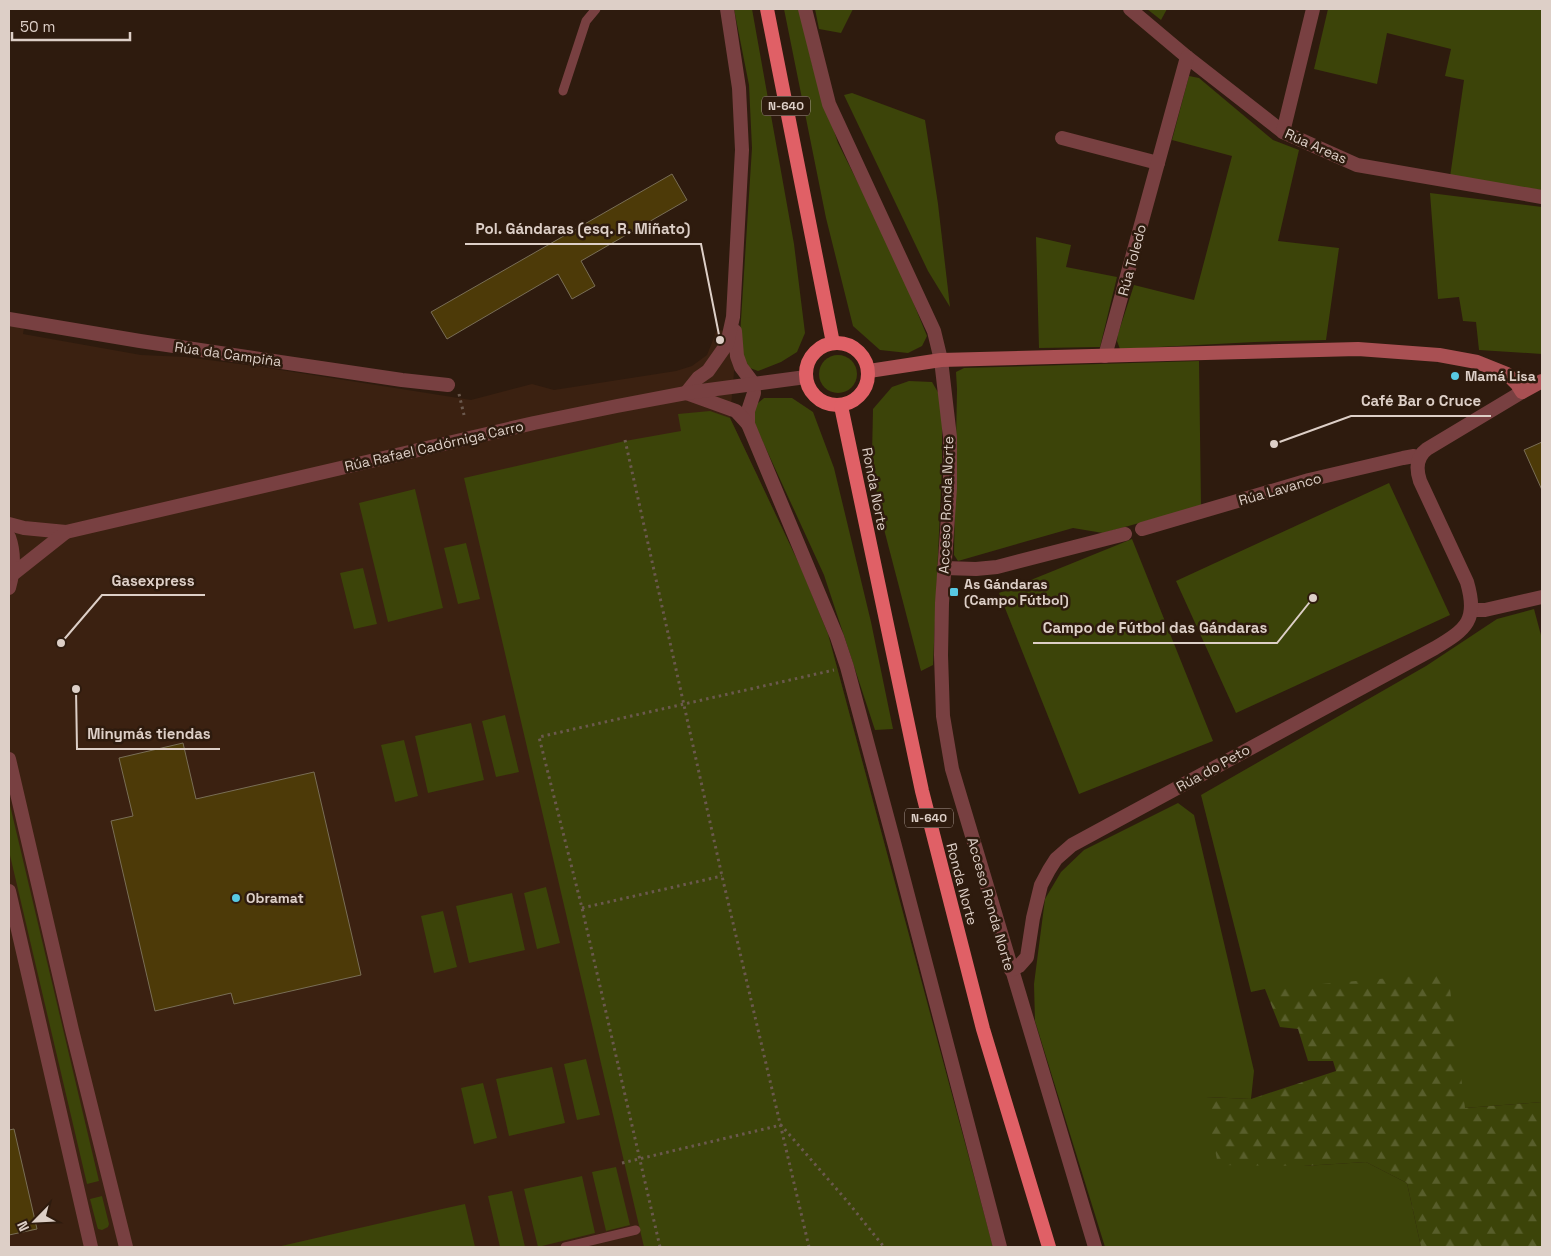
<svg xmlns="http://www.w3.org/2000/svg" width="1551" height="1256" font-family="'Space Grotesk',sans-serif">
	<style>
		.built { fill: #3b2111 }
		.green { fill: #3c4409 }
		.forest { fill: url(#forest-firs) }
		.building { fill: #4d3a08; stroke: #796e56 }
		.lines { fill: none; stroke-linecap: round; stroke-linejoin: round }
		.path { stroke: #6b594e; stroke-width: 3; stroke-dasharray: 2.5 4; stroke-linecap: butt }
		.service { stroke: #784041; stroke-width: 9 }
		.minor { stroke: #784041; stroke-width: 14 }
		.secondary { stroke: #a95053; stroke-width: 14 }
		.trunk { stroke: #e06066; stroke-width: 14 }
		.poi-dot { fill: #58c9e3; stroke: #2e1b0e; stroke-width: 2 }
		.labels { text-anchor: middle; stroke-width: 5; stroke-linejoin: round; paint-order: stroke }
		.shield { fill: #2e1b0e; stroke: #a89990; stroke-width: 1 }
		.shield-label { font-size: 12px; font-weight: bold; fill: #ddcfc7 }
		.street-label { font-size: 14px; fill: #ddcfc7; stroke: #2e1b0e }
		.poi-label { font-size: 14px; font-weight: bold; fill: #ddcfc7; stroke: #2e1b0e; text-anchor: start }
		.leader { fill: none; stroke: #ddcfc7; stroke-width: 2 }
		.callout-dot { fill: #ddcfc7; stroke: #2e1b0e; stroke-width: 2 }
		.callout-label { font-size: 15px; text-anchor: middle; font-weight: bold; fill: #ddcfc7; stroke: #2e1b0e; stroke-width: 5; stroke-linejoin: round; paint-order: stroke }
	</style>
	<defs>
		<pattern id="forest-firs" width="22" height="20" patternUnits="userSpaceOnUse" patternTransform="scale(1.25)"><rect width="22" height="20" fill="#3c4409"/><path d="M5 1l3.5 6h-7zM16 11l3.5 6h-7z" fill="#585e2b"/></pattern>
	</defs>
	<rect width="100%" height="100%" fill="#2e1b0e"/>
	<!-- built -->
	<path class="built" d="M 9,325 L 24,328 L 23,334 L 141,355 L 186,357 L 262,367 L 471,400 L 532,384 L 554,390 L 676,371 L 692,366 L 707,355 L 717,330 L 732,331 L 735,361 L 730,418 L 801,568 L 828,634 L 993,1247 L 9,1247 Z"/>
	<!-- green -->
	<g class="green">
		<path d="M 734,9 L 752,9 L 794,244 L 805,333 L 797,352 L 781,362 L 758,371 L 750,368 L 739,351 L 752,148 L 749,85 Z"/>
		<path d="M 784,9 L 799,9 L 812,64 L 838,143 L 893,253 L 927,336 L 922,346 L 908,353 L 880,350 L 853,326 L 826,218 Z"/>
		<path d="M 815,9 L 853,9 L 841,33 L 819,29 Z"/>
		<path d="M 1147,9 L 1167,9 L 1161,20 Z"/>
		<path d="M 1328,9 L 1542,9 L 1542,190 L 1450,177 L 1464,80 L 1445,76 L 1451,49 L 1387,33 L 1377,84 L 1314,69 Z"/>
		<path d="M 1189,76 L 1199,78 L 1273,140 L 1299,150 L 1278,241 L 1339,248 L 1326,340 L 1255,342 L 1120,349 L 1117,341 L 1118,334 L 1134,285 L 1194,300 L 1232,156 L 1172,140 Z"/>
		<path d="M 852,93 L 925,120 L 938,204 L 950,307 L 928,271 L 844,95 Z"/>
		<path d="M 1430,193 L 1542,207 L 1542,354 L 1479,350 L 1476,322 L 1463,321 L 1459,297 L 1438,299 Z"/>
		<path d="M 1036,237 L 1071,245 L 1066,267 L 1117,277 L 1100,347 L 1039,348 Z"/>
		<circle cx="838" cy="374" r="19"/>
		<path d="M 1199,361 L 1201,506 L 1103,533 L 1073,528 L 958,561 L 954,555 L 957,389 L 956,372 L 964,368 Z"/>
		<path d="M 909,381 L 932,382 L 939,394 L 942,416 L 942,467 L 933,665 L 921,671 L 879,510 L 872,456 L 873,409 L 892,387 Z"/>
		<path d="M 764,398 L 792,398 L 813,412 L 834,468 L 871,622 L 893,729 L 875,730 L 824,575 L 757,429 L 752,416 L 752,408 Z"/>
		<path d="M 710,411 L 730,418 L 801,568 L 828,634 L 993,1247 L 644,1247 L 464,478 L 625,441 L 681,431 L 678,414 Z"/>
		<path d="M 1389,483 L 1450,615 L 1236,713 L 1176,581 Z"/>
		<path d="M 415,489 L 443,608 L 388,622 L 359,503 Z"/>
		<path d="M 1132,539 L 1213,741 L 1079,794 L 999,593 Z"/>
		<path d="M 466,543 L 480,599 L 458,604 L 444,548 Z"/>
		<path d="M 363,568 L 377,624 L 354,629 L 340,573 Z"/>
		<path d="M 1534,609 L 1542,639 L 1542,1102 L 1465,1108 L 1265,989 L 1251,992 L 1201,795 L 1426,666 L 1497,619 Z"/>
		<path d="M 505,715 L 519,772 L 496,777 L 482,721 Z"/>
		<path d="M 471,723 L 484,780 L 428,793 L 415,736 Z"/>
		<path d="M 404,740 L 418,796 L 395,802 L 381,745 Z"/>
		<path d="M 9,801 L 99,1181 L 87,1184 L 9,851 Z"/>
		<path d="M 1178,803 L 1194,815 L 1254,1071 L 1251,1099 L 1206,1097 L 1303,1166 L 1366,1162 L 1407,1183 L 1421,1247 L 1105,1247 L 1035,1021 L 1034,984 L 1045,899 L 1061,872 L 1084,850 Z"/>
		<path d="M 546,887 L 560,943 L 537,949 L 524,893 Z"/>
		<path d="M 512,893 L 525,950 L 469,963 L 456,906 Z"/>
		<path d="M 443,911 L 457,967 L 434,973 L 421,916 Z"/>
		<path d="M 586,1059 L 600,1115 L 577,1120 L 564,1064 Z"/>
		<path d="M 552,1067 L 565,1123 L 509,1136 L 496,1079 Z"/>
		<path d="M 483,1083 L 497,1138 L 474,1144 L 461,1088 Z"/>
		<path d="M 616,1167 L 630,1225 L 606,1231 L 592,1172 Z"/>
		<path d="M 582,1176 L 595,1233 L 538,1247 L 524,1189 Z"/>
		<path d="M 512,1191 L 525,1247 L 500,1247 L 488,1196 Z"/>
		<path d="M 102,1196 L 109,1224 L 108,1227 L 102,1230 L 98,1229 L 97,1226 L 90,1199 Z"/>
		<path d="M 465,1204 L 475,1247 L 277,1247 L 442,1209 Z"/>
	</g>
	<!-- forest -->
	<path class="forest" d="M 1448,973 L 1465,1108 L 1542,1102 L 1542,1247 L 1421,1247 L 1407,1183 L 1366,1162 L 1303,1166 L 1218,1165 L 1205,1097 L 1251,1099 L 1336,1071 L 1333,1061 L 1308,1061 L 1298,1029 L 1280,1027 L 1265,989 Z"/>
	<!-- building -->
	<g class="building">
		<path d="M 672,174 L 687,200 L 581,261 L 595,286 L 572,299 L 558,274 L 447,339 L 431,312 Z"/>
		<path d="M 1542,442 L 1542,490 L 1524,450 Z"/>
		<path d="M 183,743 L 196,799 L 314,772 L 361,975 L 234,1004 L 231,993 L 155,1011 L 111,821 L 133,816 L 119,758 Z"/>
		<path d="M 14,1129 L 37,1229 L 9,1235 L 9,1130 Z"/>
	</g>
	<g class="lines">
		<!-- path -->
		<g class="path">
			<path d="M 459,394 L 464,415"/>
			<path d="M 625,440 L 722,876 L 809,1247"/>
			<path d="M 582,908 L 722,876"/>
			<path d="M 622,1163 L 781,1125 L 847,1201 L 884,1247"/>
			<path d="M 660,1247 L 582,908 L 539,737 L 834,670"/>
		</g>
		<!-- service -->
		<g class="service">
			<path d="M 563,91 L 586,21 L 596,9"/>
			<path d="M 565,1247 L 636,1230"/>
		</g>
		<!-- minor -->
		<g class="minor">
			<path d="M 805,9 L 829,104 L 934,331 L 941,360 L 950,437 L 950,488 L 942,603 L 941,655 L 943,716 L 952,769 L 1095,1247"/>
			<path d="M 1130,9 L 1187,57 L 1283,132 L 1357,165 L 1542,197"/>
			<path d="M 1283,132 L 1313,9"/>
			<path d="M 1062,138 L 1158,163"/>
			<path d="M 9,319 L 140,341 L 402,380 L 448,385"/>
			<path d="M 735,331 L 737,356 L 741,367 L 753,383 L 754,393 L 748,411 L 748,424"/>
			<path d="M 1105,356 L 1187,57"/>
			<path d="M 686,393 L 736,411 L 748,424 L 837,637 L 847,667 L 895,846 L 1000,1247"/>
			<path d="M 686,393 L 698,378 L 708,371 L 727,344 L 733,317 L 742,150 L 739,88 L 727,9"/>
			<path d="M 9,524 L 24,528 L 66,532 L 534,423 L 617,406 L 686,393 L 806,377"/>
			<path d="M 1142,529 L 1309,480 L 1403,458 L 1414,456 L 1419,457"/>
			<path d="M 9,537 C 15,554 14,570 9,588"/>
			<path d="M 944,568 L 976,569 L 997,567 L 1125,534"/>
			<path d="M 13,574 L 66,532"/>
			<path d="M 1471,610 L 1485,610 L 1542,597"/>
			<path d="M 9,759 L 72,1030 L 126,1247"/>
			<path d="M 9,891 L 91,1247"/>
			<path d="M 1011,970 L 1019,966 L 1027,957 L 1033,918 L 1041,885 L 1049,870 L 1056,859 L 1072,845 L 1435,648 C 1467,629 1478,620 1467,582 L 1420,481 C 1416,469 1416,457 1427,449 L 1522,392"/>
		</g>
		<!-- secondary -->
		<path class="secondary" d="M 869,371 L 941,360 L 1358,349 L 1439,355 L 1477,362 L 1507,374 L 1517,384 L 1522,392 L 1542,381"/>
		<!-- trunk -->
		<g class="trunk">
			<path d="M 767,9 L 833,343"/>
			<circle cx="837" cy="374" r="31"/>
			<path d="M 841,406 L 922,791 L 983,1029 L 1049,1247"/>
		</g>
	</g>
	<!-- markers -->
	<g class="poi-dot">
		<circle cx="1455" cy="376" r="5"/>
		<rect x="949" y="587" width="10" height="10" rx="2.5"/>
		<circle cx="236" cy="898" r="5"/>
	</g>
	<g class="labels">
		<!-- shield labels -->
		<g class="shield">
			<rect x="762" y="96.5" width="48" height="19" rx="4"/>
			<rect x="905" y="808.5" width="48" height="19" rx="4"/>
		</g>
		<g class="shield-label">
			<text x="786" y="110">N-640</text>
			<text x="929" y="822">N-640</text>
		</g>
		<!-- street labels -->
		<g class="street-label">
			<text transform="translate(1316 146) rotate(24)" y="5">Rúa Areas</text>
			<text transform="translate(1132 260) rotate(-75)" y="5">Rúa Toledo</text>
			<text transform="translate(228 354) rotate(8)" y="5">Rúa da Campiña</text>
			<text transform="translate(434 446) rotate(-13)" y="5">Rúa Rafael Cadórniga Carro</text>
			<text transform="translate(875 489) rotate(79)" y="5">Ronda Norte</text>
			<text transform="translate(1280 489) rotate(-16)" y="5">Rúa Lavanco</text>
			<text transform="translate(946 505) rotate(-88)" y="5">Acceso Ronda Norte</text>
			<text transform="translate(1213 768) rotate(-29)" y="5">Rúa do Peto</text>
			<text transform="translate(962 884) rotate(75)" y="5">Ronda Norte</text>
			<text transform="translate(991 904) rotate(74)" y="5">Acceso Ronda Norte</text>
		</g>
		<!-- poi labels -->
		<g class="poi-label">
			<text x="1465" y="381">Mamá Lisa</text>
			<text x="964" y="589">As Gándaras<tspan x="964" dy="16">(Campo Fútbol)</tspan></text>
			<text x="246" y="903">Obramat</text>
		</g>
	</g>
	<!-- callouts -->
	<path class="leader" d="M720 340L701 244H465M1274 444L1351 416H1491M61 643L102 595H205M1313 598L1277 643H1033M76 689L77 749H220"/>
	<g class="callout-dot">
		<circle cx="720" cy="340" r="5"/>
		<circle cx="1274" cy="444" r="5"/>
		<circle cx="61" cy="643" r="5"/>
		<circle cx="1313" cy="598" r="5"/>
		<circle cx="76" cy="689" r="5"/>
	</g>
	<g class="callout-label">
		<text x="583" y="234">Pol. Gándaras (esq. R. Miñato)</text>
		<text x="1421" y="406">Café Bar o Cruce</text>
		<text x="153" y="586">Gasexpress</text>
		<text x="1155" y="633">Campo de Fútbol das Gándaras</text>
		<text x="149" y="739">Minymás tiendas</text>
	</g>
	<!-- border -->
	<rect width="1551" height="1256" fill="none" stroke="#ddcfc7" stroke-width="20"/>
	<!-- north arrow -->
	<g transform="translate(35 1221) rotate(246)" stroke="#2e1b0e" stroke-width="4" paint-order="stroke">
	<path d="M0-4L9 19L0 12L-9 19Z" fill="#ddcfc7"/>
	<text y="-8" font-size="14" font-weight="bold" text-anchor="middle" fill="#ddcfc7">N</text>
	</g>
	<!-- scale -->
	<path d="M12 32v8h118v-8" fill="none" stroke="#ddcfc7" stroke-width="2.5"/>
	<text x="20" y="32" font-size="15" fill="#ddcfc7" stroke="#2e1b0e" stroke-width="4" paint-order="stroke">50 m</text>
</svg>
